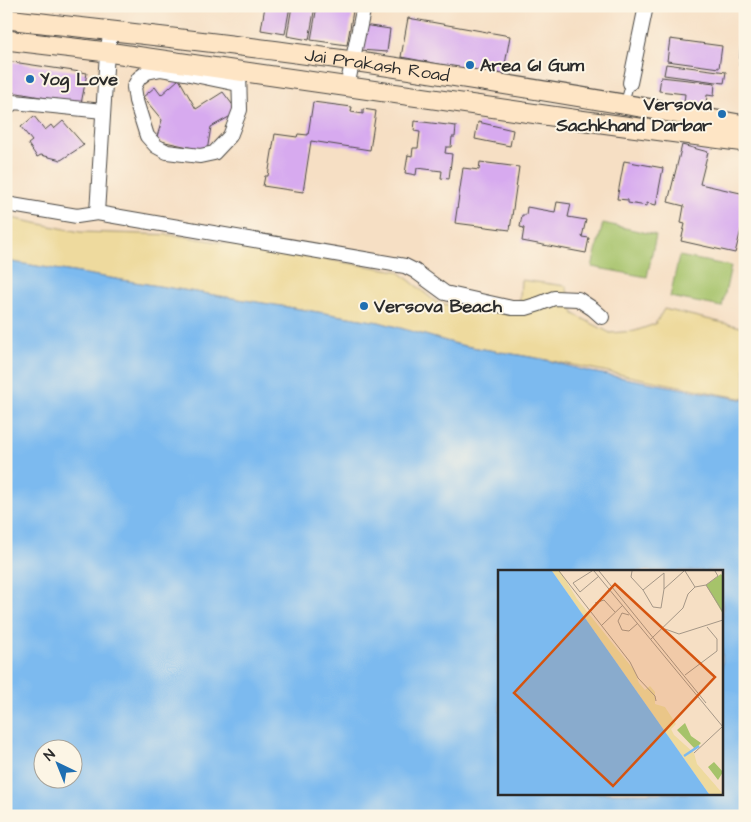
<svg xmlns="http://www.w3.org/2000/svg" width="751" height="822" font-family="'Architects Daughter',sans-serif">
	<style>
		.green { fill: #a6c36a; stroke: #68774a }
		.sand { fill: #eeda9e; stroke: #8c8264 }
		.water { fill: #7cbaef; stroke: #54728d; fill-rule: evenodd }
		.building { fill: #d7aaef }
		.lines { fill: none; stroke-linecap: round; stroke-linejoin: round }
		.service-casing { stroke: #494642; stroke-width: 9 }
		.minor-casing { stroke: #494642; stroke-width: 16 }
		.secondary-casing { stroke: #494642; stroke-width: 21 }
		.service { stroke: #fff; stroke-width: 7 }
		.minor { stroke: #fff; stroke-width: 14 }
		.secondary { stroke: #fee5c5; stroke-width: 19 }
		.poi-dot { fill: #1f6fb2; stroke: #fcf5e5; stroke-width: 2 }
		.labels { text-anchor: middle; stroke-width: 4; stroke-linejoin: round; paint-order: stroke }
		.street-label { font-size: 18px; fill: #2b2b2b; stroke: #fcf5e5 }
		.poi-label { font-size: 18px; font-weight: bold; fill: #2b2b2b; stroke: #fcf5e5; text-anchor: start }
		.inset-river { fill: none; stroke: #7cbaef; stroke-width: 2.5 }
		.inset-road { fill: none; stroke: #a59787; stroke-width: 1 }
		.view { fill: #d5540f; fill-opacity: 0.15; stroke: #d5540f; stroke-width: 2.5 }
		.inset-edge { fill: none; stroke: #2b2b2b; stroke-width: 2.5 }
	</style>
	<rect width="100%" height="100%" fill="#fcf5e5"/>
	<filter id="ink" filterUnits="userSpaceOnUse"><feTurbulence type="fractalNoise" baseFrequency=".02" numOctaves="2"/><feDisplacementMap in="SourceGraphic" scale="10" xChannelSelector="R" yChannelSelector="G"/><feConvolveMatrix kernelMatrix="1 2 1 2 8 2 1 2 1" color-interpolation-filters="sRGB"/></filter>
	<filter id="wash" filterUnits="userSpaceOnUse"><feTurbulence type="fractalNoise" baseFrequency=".0096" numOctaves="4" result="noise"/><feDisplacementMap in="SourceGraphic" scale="20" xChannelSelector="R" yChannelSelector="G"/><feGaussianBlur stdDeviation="1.12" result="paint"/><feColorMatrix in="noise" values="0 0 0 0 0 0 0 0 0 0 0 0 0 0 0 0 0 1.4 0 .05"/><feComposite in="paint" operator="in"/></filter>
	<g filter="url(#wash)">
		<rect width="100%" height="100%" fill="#f6dfc4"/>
		<!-- green -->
		<g class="green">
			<path d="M 603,223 L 656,235 L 647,277 L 592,267 Z"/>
			<path d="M 679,256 L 731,266 L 722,307 L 670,297 Z"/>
		</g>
		<!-- sand -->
		<path class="sand" d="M 6,217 L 80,232 L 175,235 L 398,271 L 437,303 L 470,308 L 519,313 L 521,280 L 566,286 L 574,314 L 610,333 L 635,331 L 655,324 L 664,309 L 745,328 L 745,399 L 542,359 L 460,345 L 379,322 L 6,261 Z"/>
		<!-- water -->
		<path class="water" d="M 6,261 L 379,322 L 460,345 L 542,359 L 591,372 L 745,400 L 745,816 L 6,816 ZM 500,571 L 722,571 L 722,793 L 500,793 ZM 42,750 L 72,750 L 72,780 L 42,780 Z"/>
		<g id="blocks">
			<!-- building -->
			<g class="building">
				<path d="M 265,6 L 290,6 L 285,34 L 261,30 Z"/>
				<path d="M 292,6 L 315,6 L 309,40 L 287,36 Z"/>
				<path d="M 317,6 L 338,6 L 337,8 L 353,11 L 347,45 L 311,40 Z"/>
				<path d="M 408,18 L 510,36 L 503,76 L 401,57 Z"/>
				<path d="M 363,25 L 390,29 L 387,52 L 360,50 Z"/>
				<path d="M 670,39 L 722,46 L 719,68 L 667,61 Z"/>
				<path d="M 741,39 L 745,39 L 745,67 L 739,66 Z"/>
				<path d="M 6,61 L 87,73 L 81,104 L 6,91 Z"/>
				<path d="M 666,64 L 726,72 L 724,83 L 664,75 Z"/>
				<path d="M 661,77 L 715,83 L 714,96 L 707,95 L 706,106 L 684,103 L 685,94 L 659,91 Z"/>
				<path d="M 179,79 L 196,109 L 223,92 L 238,112 L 211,127 L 207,151 L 156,140 L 162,120 L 143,97 L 155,87 L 161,95 Z"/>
				<path d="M 313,102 L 352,107 L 351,112 L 363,114 L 363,109 L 376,111 L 370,150 L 311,141 L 303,192 L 263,186 L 265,176 L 268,176 L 275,134 L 297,137 L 298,134 L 308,135 Z"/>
				<path d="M 34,116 L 45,130 L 51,125 L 54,129 L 63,121 L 84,145 L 61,160 L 41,155 L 37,157 L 28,144 L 32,141 L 21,127 Z"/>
				<path d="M 415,121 L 456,126 L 455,137 L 452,137 L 451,147 L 446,147 L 445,153 L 452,154 L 449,179 L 441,178 L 442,171 L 417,168 L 416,175 L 405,173 L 408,155 L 412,156 L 413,148 L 418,148 L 420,132 L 414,131 Z"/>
				<path d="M 478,122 L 513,130 L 510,146 L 475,139 Z"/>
				<path d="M 682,145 L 708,152 L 700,184 L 745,194 L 745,215 L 735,253 L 681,241 L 685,224 L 681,223 L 684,206 L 668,202 Z"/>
				<path d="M 624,161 L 663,168 L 656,205 L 647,203 L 647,206 L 628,203 L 628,200 L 617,199 Z"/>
				<path d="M 480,162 L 519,167 L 510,230 L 455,223 L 463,168 L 479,170 Z"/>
				<path d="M 557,202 L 571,204 L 568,217 L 586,220 L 582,237 L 589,238 L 586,253 L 522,241 L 524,228 L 520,227 L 522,215 L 526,215 L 527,207 L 555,212 Z"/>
			</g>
		</g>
	</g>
	<g filter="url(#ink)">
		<use href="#blocks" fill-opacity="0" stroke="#494642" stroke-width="1"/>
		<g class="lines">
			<defs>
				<path id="service" d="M 624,104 L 630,83"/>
				<g id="minor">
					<path d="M 630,83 L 646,6"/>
					<path d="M 238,84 L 185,73 L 161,69 L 147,72 L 139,78 L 134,87 L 136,101 L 147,136 L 156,146 L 167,152 L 200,156 L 214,153 L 230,136 L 240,110 L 239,71"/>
					<path d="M 347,87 L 364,6"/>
					<path d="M 6,108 L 14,102 L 103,111"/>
					<path d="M 6,204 L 77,216 L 97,213 L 405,266 L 415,271 L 445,293 L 512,308 L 526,308 L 539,304 L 554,298 L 578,299 L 593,309 L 602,317"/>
					<path d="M 97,213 L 107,52 L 111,31"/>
				</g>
				<g id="secondary">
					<path id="s1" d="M 6,19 C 122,32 237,44 352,61 C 483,80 614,102 745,125"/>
					<path d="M 6,40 L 107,52 L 579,120 L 745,142"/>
				</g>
			</defs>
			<!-- service casing -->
			<use href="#service" class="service-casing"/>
			<!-- minor casing -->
			<use href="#minor" class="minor-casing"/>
			<!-- secondary casing -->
			<use href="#secondary" class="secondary-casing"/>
			<!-- service -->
			<use href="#service" class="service"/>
			<!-- minor -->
			<use href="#minor" class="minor"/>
			<!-- secondary -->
			<use href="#secondary" class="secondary"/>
		</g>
	</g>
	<!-- markers -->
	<g class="poi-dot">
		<circle cx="470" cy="65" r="5"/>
		<circle cx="30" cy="79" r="5"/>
		<circle cx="722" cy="114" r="5"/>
		<circle cx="364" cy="306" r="5"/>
	</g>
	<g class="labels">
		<!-- street labels -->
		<g class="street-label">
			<text dy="6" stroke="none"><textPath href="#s1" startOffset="374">Jai Prakash Road</textPath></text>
		</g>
		<!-- poi labels -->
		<g class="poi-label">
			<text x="480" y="71">Area 61 Gum</text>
			<text x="40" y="85">Yog Love</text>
			<text x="712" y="110" text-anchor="end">Versova<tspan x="712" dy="21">Sachkhand Darbar</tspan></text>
			<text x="374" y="312">Versova Beach</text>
		</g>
	</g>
	<!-- overview -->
	<g transform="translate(498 570)">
		<rect width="225" height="225" fill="#f6dfc4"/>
		<path d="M 223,4 L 225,7 L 225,44 L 208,15 ZM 187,153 L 193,166 L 203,173 L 197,179 L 179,160 ZM 216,192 L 225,202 L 220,210 L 210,197 Z" fill="#a6c36a"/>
		<path d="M 54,1 L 62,1 L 79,29 L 136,100 L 141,113 L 147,120 L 152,116 L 157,122 L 157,134 L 167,137 L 178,154 L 173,159 L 176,165 L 196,183 L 199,194 L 225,224 L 211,224 Z" fill="#eeda9e"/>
		<path d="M 0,1 L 54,1 L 211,224 L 0,224 Z" fill="#7cbaef"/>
		<path class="inset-river" d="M 186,186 L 201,176"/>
		<path class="inset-road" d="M 61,1 L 132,92 L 140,108 L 157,126 L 158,131M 94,1 L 75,13 L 82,22 L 101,6M 96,1 L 225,157M 101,1 L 208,133M 134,1 L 133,7 L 145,20 L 166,3 L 166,19M 208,15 L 220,6 L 217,1M 197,17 L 208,15 L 225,42M 145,20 L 155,37 L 163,38M 97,33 L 106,30 L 117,42M 163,38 L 166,19 L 186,1M 131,45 L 124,43 L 120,51 L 124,60 L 131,61 L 140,53M 104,55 L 125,35M 167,59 L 181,64 L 225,50M 153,69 L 185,38 L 190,24 L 197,17 L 187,1M 187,105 L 219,81 L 219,69 L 209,57M 196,183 L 225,156"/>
		<path class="view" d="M 117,14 L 217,107 L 115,216 L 16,123 Z"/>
		<rect width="225" height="225" class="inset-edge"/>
	</g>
	<!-- margin -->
	<rect width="751" height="822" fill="none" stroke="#fcf5e5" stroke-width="25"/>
	<!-- north arrow -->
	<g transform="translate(58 764) rotate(317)"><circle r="24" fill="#fcf5e5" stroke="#a8a49b"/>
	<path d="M0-4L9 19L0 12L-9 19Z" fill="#1f6fb2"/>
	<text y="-8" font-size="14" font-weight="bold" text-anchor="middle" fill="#2b2b2b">N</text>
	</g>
</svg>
